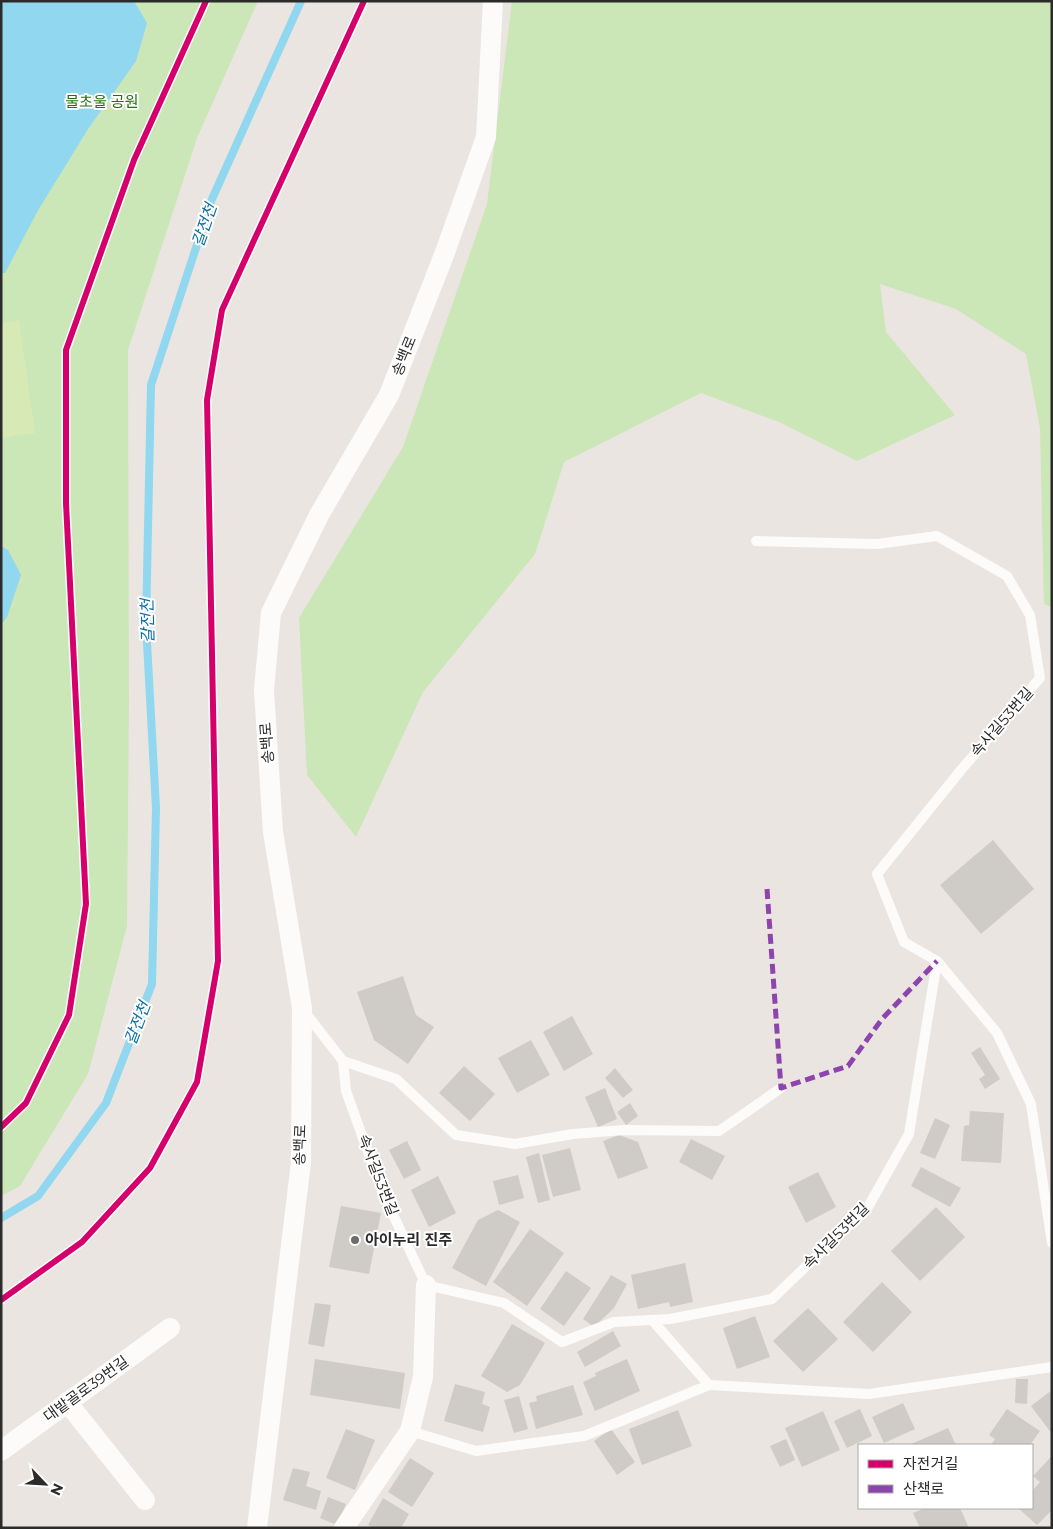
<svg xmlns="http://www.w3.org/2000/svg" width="1053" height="1529" font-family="Montserrat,'Noto Sans KR',sans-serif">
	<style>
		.green { fill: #cbe6b7 }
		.pitch { fill: #d7eab5 }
		.water { fill: #90d7ef }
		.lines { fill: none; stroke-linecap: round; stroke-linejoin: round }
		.stream { stroke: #90d7ef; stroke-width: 8 }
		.building { fill: #cfcbc7 }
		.service { stroke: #fcfbfa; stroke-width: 10 }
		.minor { stroke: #fcfbfa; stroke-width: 20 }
		.quiet { stroke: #8e44ad; stroke-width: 5; stroke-dasharray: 10 5; stroke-linecap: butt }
		.cycleway-casing { stroke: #fff; stroke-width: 9 }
		.cycleway { stroke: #d6006c; stroke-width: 6 }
		.poi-dot { fill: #6e6c6a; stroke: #fff; stroke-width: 2 }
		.labels { text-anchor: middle; stroke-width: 4; stroke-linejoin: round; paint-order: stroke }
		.park-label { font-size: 15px; fill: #296d16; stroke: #fff }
		.street-label { font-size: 15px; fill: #2b2b2b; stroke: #fff }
		.poi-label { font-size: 15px; font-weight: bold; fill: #2b2b2b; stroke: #fff; text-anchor: start }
		.water-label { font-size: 16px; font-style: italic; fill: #066ea4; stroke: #fff }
	</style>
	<rect width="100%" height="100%" fill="#eae5e0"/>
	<!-- green -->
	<g class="green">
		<path d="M 1,1 L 258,1 L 197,138 L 128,350 L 129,705 L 127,926 L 88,1074 L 20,1186 L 1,1196 Z"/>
		<path d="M 512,1 L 1052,1 L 1052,607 L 1044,604 L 1040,428 L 1026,354 L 956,309 L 880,284 L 886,332 L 955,415 L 857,461 L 779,422 L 701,393 L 564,462 L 535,554 L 423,692 L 356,837 L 307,775 L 299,618 L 403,447 L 487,204 Z"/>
	</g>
	<!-- pitch -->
	<path class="pitch" d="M 19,320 L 35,433 L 1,438 L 1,323 Z"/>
	<!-- water -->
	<g class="water">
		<path d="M 1,1 L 134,1 L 147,23 L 136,61 L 88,129 L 37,212 L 5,273 L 1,273 Z"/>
		<path d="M 1,546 L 8,550 L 21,575 L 7,617 L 1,625 Z"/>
	</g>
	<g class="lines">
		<!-- stream -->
		<path class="stream" d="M 1,1218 L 38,1196 L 106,1103 L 152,984 L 156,808 L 146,624 L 151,385 L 212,199 L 301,1"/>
	</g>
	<!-- building -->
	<g class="building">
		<path d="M 993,840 L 1034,889 L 981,934 L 940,885 Z"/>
		<path d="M 403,976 L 416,1015 L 434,1027 L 408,1064 L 374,1040 L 357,992 Z"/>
		<path d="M 572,1016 L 593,1054 L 564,1071 L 543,1032 Z"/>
		<path d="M 531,1040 L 550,1075 L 517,1093 L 498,1058 Z"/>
		<path d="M 980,1047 L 1000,1079 L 985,1089 L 979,1079 L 985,1075 L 971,1053 Z"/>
		<path d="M 464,1066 L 495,1094 L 470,1121 L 439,1093 Z"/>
		<path d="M 615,1068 L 633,1090 L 623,1098 L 605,1078 Z"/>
		<path d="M 605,1088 L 617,1119 L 598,1127 L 585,1097 Z"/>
		<path d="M 630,1103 L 638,1116 L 626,1125 L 617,1112 Z"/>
		<path d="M 970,1111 L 1004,1113 L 1001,1163 L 961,1161 L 964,1126 L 969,1125 Z"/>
		<path d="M 935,1118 L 950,1125 L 935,1159 L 920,1153 Z"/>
		<path d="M 619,1135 L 638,1142 L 648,1168 L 618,1179 L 603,1141 Z"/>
		<path d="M 691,1139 L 725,1156 L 712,1180 L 679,1162 Z"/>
		<path d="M 407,1141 L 421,1170 L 404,1179 L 389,1150 Z"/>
		<path d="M 570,1148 L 581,1190 L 553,1197 L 542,1155 Z"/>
		<path d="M 539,1153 L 550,1200 L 538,1203 L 526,1157 Z"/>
		<path d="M 921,1167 L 961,1188 L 950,1207 L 911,1186 Z"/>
		<path d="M 818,1172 L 836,1207 L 806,1223 L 788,1187 Z"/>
		<path d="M 518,1175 L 524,1198 L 499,1205 L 493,1181 Z"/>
		<path d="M 438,1176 L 456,1213 L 429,1227 L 411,1190 Z"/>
		<path d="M 341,1206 L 381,1213 L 369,1274 L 329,1267 Z"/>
		<path d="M 936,1207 L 965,1237 L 920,1281 L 891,1251 Z"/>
		<path d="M 498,1210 L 520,1222 L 486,1286 L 452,1268 L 478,1220 Z"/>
		<path d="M 530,1229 L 564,1253 L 527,1306 L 493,1282 Z"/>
		<path d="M 685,1263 L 693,1302 L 670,1307 L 669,1302 L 638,1309 L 631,1275 Z"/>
		<path d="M 566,1271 L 591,1288 L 564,1326 L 540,1309 Z"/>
		<path d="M 611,1275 L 627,1284 L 614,1308 L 594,1327 L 583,1319 Z"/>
		<path d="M 882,1282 L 912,1312 L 873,1352 L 843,1322 Z"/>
		<path d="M 315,1303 L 331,1305 L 324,1347 L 308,1344 Z"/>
		<path d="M 808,1308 L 838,1339 L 803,1372 L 773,1341 Z"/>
		<path d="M 755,1316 L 770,1357 L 737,1369 L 723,1328 Z"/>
		<path d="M 512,1324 L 545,1343 L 520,1385 L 507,1392 L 481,1376 Z"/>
		<path d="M 613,1331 L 621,1346 L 585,1367 L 577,1352 Z"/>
		<path d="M 315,1359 L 405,1373 L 400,1409 L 310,1395 Z"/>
		<path d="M 627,1359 L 640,1391 L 595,1411 L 583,1382 L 596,1376 L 595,1373 Z"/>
		<path d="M 1016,1379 L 1028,1379 L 1027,1404 L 1015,1403 Z"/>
		<path d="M 455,1384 L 485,1392 L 482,1404 L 490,1407 L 483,1432 L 444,1421 Z"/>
		<path d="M 573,1385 L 583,1415 L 536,1429 L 529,1403 L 537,1401 L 536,1396 Z"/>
		<path d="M 1052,1390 L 1052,1434 L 1031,1406 Z"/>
		<path d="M 519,1396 L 528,1429 L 514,1433 L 504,1400 Z"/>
		<path d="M 903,1403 L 915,1429 L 884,1443 L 872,1417 Z"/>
		<path d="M 860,1409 L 872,1436 L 847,1448 L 834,1421 Z"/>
		<path d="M 1007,1409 L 1040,1431 L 1030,1445 L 991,1445 L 995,1439 L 989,1435 Z"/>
		<path d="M 678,1410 L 692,1446 L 642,1465 L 629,1429 Z"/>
		<path d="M 823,1411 L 840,1450 L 802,1467 L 785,1428 Z"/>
		<path d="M 948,1428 L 956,1445 L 909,1445 Z"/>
		<path d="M 346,1429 L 375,1440 L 355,1490 L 326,1478 Z"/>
		<path d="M 611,1429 L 635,1462 L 617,1475 L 594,1441 Z"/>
		<path d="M 786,1439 L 795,1460 L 780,1467 L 770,1446 Z"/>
		<path d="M 1052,1456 L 1052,1510 L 1037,1525 L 1018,1508 L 1032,1508 L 1032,1491 L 1040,1482 L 1033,1476 Z"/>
		<path d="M 410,1458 L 434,1473 L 412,1507 L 388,1492 Z"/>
		<path d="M 293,1468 L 310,1472 L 306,1486 L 321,1491 L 316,1510 L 283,1500 Z"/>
		<path d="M 328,1497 L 346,1504 L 337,1525 L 320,1518 Z"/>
		<path d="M 383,1498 L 409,1514 L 401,1528 L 373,1528 L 368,1525 Z"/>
		<path d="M 925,1508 L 960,1508 L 969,1528 L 920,1528 L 913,1513 Z"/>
	</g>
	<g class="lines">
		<!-- service -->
		<g class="service">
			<path d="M 756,541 L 877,544 L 937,536 L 1007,576 L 1030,615 L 1040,678 L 961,770 L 877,874 L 904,942 L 937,961 L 997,1033 L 1031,1104 L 1052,1243"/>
			<path d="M 304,1011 L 343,1061 L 346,1091 L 382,1191 L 426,1285 L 504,1303 L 562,1342 L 614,1322 L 670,1319 L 772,1299 L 868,1207 L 909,1134 L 937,961"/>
			<path d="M 343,1061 L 396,1079 L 456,1135 L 515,1144 L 573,1134 L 624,1130 L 719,1131 L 781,1088"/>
			<path d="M 652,1320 L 709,1385 L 869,1394 L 1052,1367"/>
			<path d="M 410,1431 L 476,1451 L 584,1436 L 709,1385"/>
		</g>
		<!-- minor -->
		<g class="minor">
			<path d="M 67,1402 L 145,1500"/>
			<path d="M 1,1451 L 170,1328"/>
			<path d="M 257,1528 L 301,1162 L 302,1008 L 273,832 L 264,690 L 271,613 L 319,515 L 389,395 L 444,255 L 486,137 L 493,1"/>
			<path d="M 344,1528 L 410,1431 L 423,1377 L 426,1285"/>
		</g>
		<!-- quiet -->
		<path class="quiet" d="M 767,889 L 781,1088 L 848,1066 L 882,1019 L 937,961"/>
		<defs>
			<g id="cycleway">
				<path d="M 1,1127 L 26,1103 L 69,1015 L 86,904 L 66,503 L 66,350 L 134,160 L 206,1"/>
				<path d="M 1,1300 L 82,1242 L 150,1168 L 197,1082 L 218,961 L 207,400 L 222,310 L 364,1"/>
			</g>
		</defs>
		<!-- cycleway casing -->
		<use href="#cycleway" class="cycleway-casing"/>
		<!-- cycleway -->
		<use href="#cycleway" class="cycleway"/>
	</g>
	<!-- markers -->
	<circle class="poi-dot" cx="355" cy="1240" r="5"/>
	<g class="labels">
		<!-- park labels -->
		<g class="park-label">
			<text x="102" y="107">물초울 공원</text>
		</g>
		<!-- street labels -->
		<g class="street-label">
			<text transform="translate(404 356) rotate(-68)" y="5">송백로</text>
			<text transform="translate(1002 722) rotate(-49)" y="5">속사길53번길</text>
			<text transform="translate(267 743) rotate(-94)" y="5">송백로</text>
			<text transform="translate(300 1145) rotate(-88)" y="5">송백로</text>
			<text transform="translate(378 1175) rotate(69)" y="5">속사길53번길</text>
			<text transform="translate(836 1236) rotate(-45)" y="5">속사길53번길</text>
			<text transform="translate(86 1389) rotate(-36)" y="5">대밭골로39번길</text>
		</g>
		<!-- poi labels -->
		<g class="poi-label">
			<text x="365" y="1245">아이누리 진주</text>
		</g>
		<!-- water labels -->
		<g class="water-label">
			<text transform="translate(204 225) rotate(-71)" y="6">갈전천</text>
			<text transform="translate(147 621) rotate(-91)" y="6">갈전천</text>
			<text transform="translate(137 1023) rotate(-69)" y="6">갈전천</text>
		</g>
	</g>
	<!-- border -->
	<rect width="1053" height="1529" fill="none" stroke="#2b2b2b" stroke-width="5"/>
	<!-- legend -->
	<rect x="858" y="1444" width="175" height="65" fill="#ffffff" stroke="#aaaaaa"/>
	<rect x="868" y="1460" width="25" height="8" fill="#d6006c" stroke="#aaaaaa"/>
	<text x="903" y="1469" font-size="15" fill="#2b2b2b">자전거길</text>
	<rect x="868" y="1485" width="25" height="8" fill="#8e44ad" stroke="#aaaaaa"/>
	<text x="903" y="1494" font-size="15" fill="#2b2b2b">산책로</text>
	<!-- north arrow -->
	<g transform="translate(45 1484) rotate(115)" stroke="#ffffff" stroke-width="4" paint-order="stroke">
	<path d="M0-4L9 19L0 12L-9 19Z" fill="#2b2b2b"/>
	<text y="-8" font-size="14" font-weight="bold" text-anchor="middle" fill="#2b2b2b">N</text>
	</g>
</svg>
